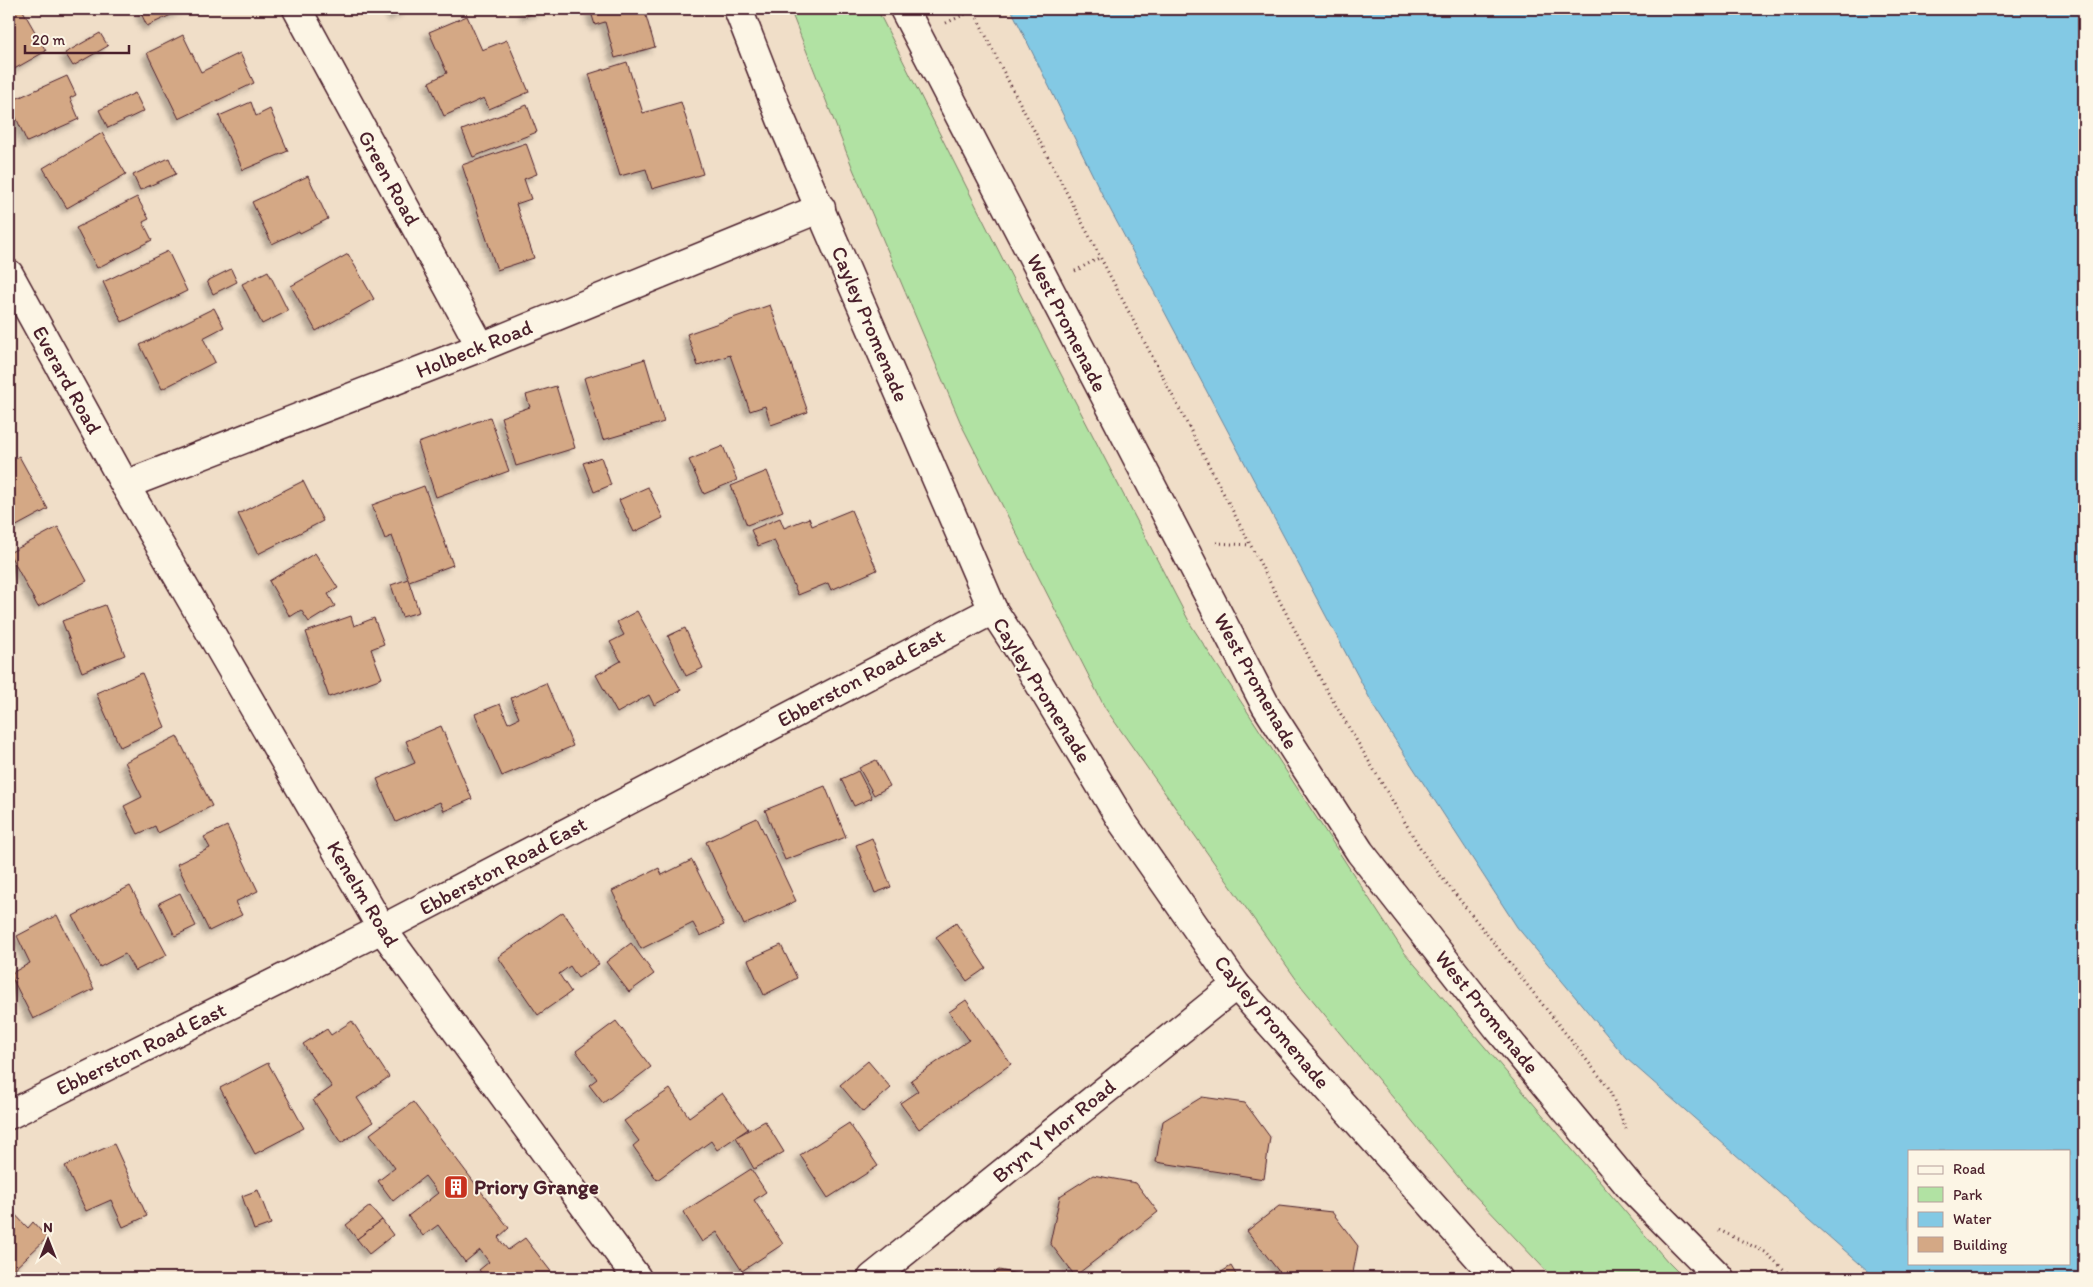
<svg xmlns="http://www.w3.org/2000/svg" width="2093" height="1287" font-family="Itim,sans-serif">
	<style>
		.green { fill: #b1e2a3; stroke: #7e8067 }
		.water { fill: #83c9e4; stroke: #6c859a; fill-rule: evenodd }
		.building { fill: #d4a885; stroke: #4a1f2b; filter: url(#shadow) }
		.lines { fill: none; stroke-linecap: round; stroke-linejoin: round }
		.minor-casing { stroke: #4a1f2b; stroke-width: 31 }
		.path { stroke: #4a1f2b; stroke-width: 3; stroke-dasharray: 1 4; stroke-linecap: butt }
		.minor { stroke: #fcf5e5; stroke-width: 28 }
		.labels { text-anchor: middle; stroke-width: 4; stroke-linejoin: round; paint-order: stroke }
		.street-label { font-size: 21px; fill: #4a1f2b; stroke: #fcf5e5 }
		.poi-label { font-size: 21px; font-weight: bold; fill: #4a1f2b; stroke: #fcf5e5; text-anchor: start }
	</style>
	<defs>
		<filter id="shadow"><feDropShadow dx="-4.5" dy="4.5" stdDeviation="2.5" flood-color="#0004"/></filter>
	</defs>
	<rect width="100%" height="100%" fill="#f0dec8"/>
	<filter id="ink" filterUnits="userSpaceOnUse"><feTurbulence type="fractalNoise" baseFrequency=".02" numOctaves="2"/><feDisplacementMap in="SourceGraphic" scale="10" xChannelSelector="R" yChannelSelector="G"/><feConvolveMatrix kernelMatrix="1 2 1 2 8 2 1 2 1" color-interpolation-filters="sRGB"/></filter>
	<g filter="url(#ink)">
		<!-- green -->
		<path class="green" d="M 790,9 L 877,9 L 1049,351 L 1191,625 L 1404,952 L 1668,1262 L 1684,1278 L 1553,1278 L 1465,1185 L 1301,986 L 1105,708 L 962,426 L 853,169 Z"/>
		<!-- water -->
		<path class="water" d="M 1011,9 L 2084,9 L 2084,1278 L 1876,1278 L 1627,1059 L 1517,927 L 1377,712 L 1102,194 ZM 1909,1151 L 2069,1151 L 2069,1263 L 1909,1263 Z"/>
		<!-- building -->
		<g class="building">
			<path d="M 9,9 L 22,9 L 46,51 L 9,72 Z"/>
			<path d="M 139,9 L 184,9 L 147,26 Z"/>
			<path d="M 390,9 L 408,9 L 393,16 Z"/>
			<path d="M 524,9 L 546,9 L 526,16 Z"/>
			<path d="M 590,9 L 644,9 L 655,47 L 615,58 L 605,22 L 595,25 Z"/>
			<path d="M 467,16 L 482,50 L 507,40 L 529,92 L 489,109 L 484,98 L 444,116 L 429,82 L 447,73 L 429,32 Z"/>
			<path d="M 100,33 L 108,46 L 73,66 L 65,53 Z"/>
			<path d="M 183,35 L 201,72 L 240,53 L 254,83 L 179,119 L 147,53 Z"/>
			<path d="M 627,62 L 643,113 L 681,102 L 703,174 L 652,189 L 646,169 L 620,176 L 589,74 Z"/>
			<path d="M 67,76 L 76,95 L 70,98 L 79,119 L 27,142 L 9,102 Z"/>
			<path d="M 135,93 L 144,111 L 108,128 L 99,110 Z"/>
			<path d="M 251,102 L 256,116 L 270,109 L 288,151 L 243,170 L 219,116 Z"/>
			<path d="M 527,105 L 537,132 L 473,157 L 462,130 Z"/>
			<path d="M 102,133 L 126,174 L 67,208 L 43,168 Z"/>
			<path d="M 526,143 L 537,174 L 524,179 L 531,199 L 516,204 L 534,258 L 497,270 L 462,165 Z"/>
			<path d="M 169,158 L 176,174 L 140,190 L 133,175 Z"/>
			<path d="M 308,176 L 328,219 L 300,233 L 299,231 L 272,244 L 252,202 Z"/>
			<path d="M 137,197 L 149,219 L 143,222 L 152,240 L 97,268 L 76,228 Z"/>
			<path d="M 168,251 L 187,291 L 122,322 L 103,282 Z"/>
			<path d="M 348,254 L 374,299 L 316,331 L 291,286 Z"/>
			<path d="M 231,269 L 237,282 L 213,294 L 207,281 Z"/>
			<path d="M 268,271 L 288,311 L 262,324 L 242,284 Z"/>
			<path d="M 770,305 L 808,412 L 771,425 L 765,406 L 750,411 L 730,355 L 698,366 L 687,334 Z"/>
			<path d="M 214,308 L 224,327 L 203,338 L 215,362 L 162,389 L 140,345 Z"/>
			<path d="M 645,359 L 664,422 L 603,440 L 584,378 Z"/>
			<path d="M 556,386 L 575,448 L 516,466 L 501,417 L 530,407 L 526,395 Z"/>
			<path d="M 490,417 L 509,471 L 436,497 L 418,443 Z"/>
			<path d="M 723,446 L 737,480 L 704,494 L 689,460 Z"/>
			<path d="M 19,456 L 48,509 L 9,530 L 9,462 Z"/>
			<path d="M 601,457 L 611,485 L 594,492 L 583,463 Z"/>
			<path d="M 767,471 L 783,511 L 747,525 L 731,486 Z"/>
			<path d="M 303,481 L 323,521 L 258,554 L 238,514 Z"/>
			<path d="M 424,486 L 453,565 L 409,581 L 392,536 L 385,539 L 372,505 Z"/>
			<path d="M 648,487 L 663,518 L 634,532 L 619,500 Z"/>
			<path d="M 851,510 L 877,570 L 831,590 L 828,583 L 798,595 L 774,540 L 758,546 L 751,530 L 780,518 L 784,528 L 809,518 L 812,526 Z"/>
			<path d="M 58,527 L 87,581 L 38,607 L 9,553 Z"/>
			<path d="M 315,553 L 338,588 L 328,594 L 335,606 L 309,622 L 301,610 L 290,617 L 269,581 Z"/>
			<path d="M 408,579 L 419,612 L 402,617 L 391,585 Z"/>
			<path d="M 105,605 L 125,655 L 82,672 L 62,621 Z"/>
			<path d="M 637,611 L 681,690 L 654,705 L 649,695 L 617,713 L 596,675 L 621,661 L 610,642 L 624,635 L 617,622 Z"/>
			<path d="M 351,616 L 354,626 L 374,618 L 384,644 L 371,649 L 382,678 L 329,697 L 306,632 Z"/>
			<path d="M 685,628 L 703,668 L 686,676 L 668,636 Z"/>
			<path d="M 142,673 L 165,727 L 120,747 L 96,693 Z"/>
			<path d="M 546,683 L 573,746 L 502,776 L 475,714 L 500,704 L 508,723 L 519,718 L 511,698 Z"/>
			<path d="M 441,726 L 472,799 L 444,811 L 440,802 L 396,822 L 377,779 L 415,763 L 406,741 Z"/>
			<path d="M 177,736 L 212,806 L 158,833 L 155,826 L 138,834 L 124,806 L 142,797 L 125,762 Z"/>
			<path d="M 876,760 L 890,786 L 874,795 L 859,768 Z"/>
			<path d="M 858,771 L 872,798 L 854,806 L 841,779 Z"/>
			<path d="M 825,786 L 846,837 L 785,860 L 765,810 Z"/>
			<path d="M 757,818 L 796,901 L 744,925 L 706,842 Z"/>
			<path d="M 227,826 L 258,891 L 235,902 L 242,915 L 209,931 L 177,864 L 210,848 L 204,837 Z"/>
			<path d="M 872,838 L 891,887 L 875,893 L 856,845 Z"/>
			<path d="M 692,860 L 724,925 L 700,936 L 693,923 L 641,949 L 612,891 L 659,868 L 662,875 Z"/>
			<path d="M 130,886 L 167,955 L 135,971 L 125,954 L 100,967 L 73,916 Z"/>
			<path d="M 180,893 L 196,926 L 175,936 L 159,903 Z"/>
			<path d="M 563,912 L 599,964 L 578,978 L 570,966 L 559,974 L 571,992 L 538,1015 L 498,957 Z"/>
			<path d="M 57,915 L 94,989 L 33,1019 L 10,974 L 30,963 L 17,936 Z"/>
			<path d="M 956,923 L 986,968 L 967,981 L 936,937 Z"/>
			<path d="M 631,943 L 654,974 L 629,992 L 606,962 Z"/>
			<path d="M 781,945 L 797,978 L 764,995 L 748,960 Z"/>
			<path d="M 966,1000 L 1011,1064 L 919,1129 L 900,1103 L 918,1091 L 911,1080 L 969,1040 L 949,1012 Z"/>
			<path d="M 352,1021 L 389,1077 L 357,1098 L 373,1122 L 341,1143 L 313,1100 L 332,1087 L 303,1044 L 327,1029 L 331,1035 Z"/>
			<path d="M 616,1021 L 651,1067 L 603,1103 L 589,1085 L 597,1079 L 576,1051 Z"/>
			<path d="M 868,1061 L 891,1088 L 863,1112 L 840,1085 Z"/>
			<path d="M 268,1063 L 304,1128 L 255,1154 L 220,1088 Z"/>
			<path d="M 670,1089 L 689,1117 L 722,1093 L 748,1129 L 717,1150 L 711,1141 L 657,1180 L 633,1146 L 639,1141 L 624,1121 Z"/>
			<path d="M 1202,1097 L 1245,1103 L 1270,1137 L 1264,1179 L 1156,1162 L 1163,1121 Z"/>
			<path d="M 413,1102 L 509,1228 L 498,1238 L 508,1250 L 525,1238 L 556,1278 L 486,1278 L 479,1270 L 489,1262 L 480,1250 L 465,1262 L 438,1225 L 423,1236 L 408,1216 L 438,1193 L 425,1176 L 393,1201 L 378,1181 L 395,1168 L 370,1134 Z"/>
			<path d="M 765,1121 L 784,1152 L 754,1169 L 736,1137 Z"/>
			<path d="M 849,1123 L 878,1166 L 828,1198 L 800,1155 Z"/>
			<path d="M 114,1144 L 147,1216 L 123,1227 L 111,1200 L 86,1211 L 65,1166 Z"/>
			<path d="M 751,1169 L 766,1192 L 754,1200 L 783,1244 L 742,1271 L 717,1232 L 702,1242 L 683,1212 Z"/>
			<path d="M 1093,1175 L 1136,1183 L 1158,1212 L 1075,1276 L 1050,1243 L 1060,1196 Z"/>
			<path d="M 258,1190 L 271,1224 L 254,1230 L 242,1196 Z"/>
			<path d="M 370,1206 L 382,1220 L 357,1239 L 346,1225 Z"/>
			<path d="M 1279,1206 L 1332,1212 L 1358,1246 L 1352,1278 L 1284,1278 L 1247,1231 Z"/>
			<path d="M 9,1208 L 28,1228 L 33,1222 L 47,1238 L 9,1274 Z"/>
			<path d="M 382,1220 L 393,1235 L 369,1254 L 357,1239 Z"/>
			<path d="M 1231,1266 L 1238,1278 L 1212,1278 Z"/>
			<path d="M 999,1270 L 1036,1278 L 986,1278 Z"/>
		</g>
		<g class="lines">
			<defs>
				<g id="minor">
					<path d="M 297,9 L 481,347"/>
					<path d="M 738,9 L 781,119 L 993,610 L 1021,653 L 1123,823 L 1236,985 L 1497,1278"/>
					<path d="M 904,9 L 1266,706 L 1360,852 L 1498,1028 L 1630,1187 L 1720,1278"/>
					<path d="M 9,274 L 125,485 L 382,929 L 637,1278"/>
					<path d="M 125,485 L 481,347 L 821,208"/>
					<path d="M 9,1115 L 382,929 L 993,610"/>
					<path d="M 872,1278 L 1236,985"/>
				</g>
			</defs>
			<!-- minor casing -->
			<use href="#minor" class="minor-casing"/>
			<!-- path -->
			<g class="path">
				<path d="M 973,9 L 1000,65 L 1323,684 L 1425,856 L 1608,1087 L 1626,1129"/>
				<path d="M 946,23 L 974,10"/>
				<path d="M 1075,271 L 1101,257"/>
				<path d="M 1216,543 L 1250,545"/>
				<path d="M 1719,1230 L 1765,1252 L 1793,1278"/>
			</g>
			<!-- minor -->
			<use href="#minor" class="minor"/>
		</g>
	</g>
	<!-- icons -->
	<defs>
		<symbol id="building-square" viewBox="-11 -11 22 22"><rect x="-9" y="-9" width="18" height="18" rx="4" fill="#c8321e" stroke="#fcf5e5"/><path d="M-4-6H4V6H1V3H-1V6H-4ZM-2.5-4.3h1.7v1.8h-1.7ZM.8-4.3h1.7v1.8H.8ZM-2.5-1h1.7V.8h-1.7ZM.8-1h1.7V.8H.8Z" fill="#fff"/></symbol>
	</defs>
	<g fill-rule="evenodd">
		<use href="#building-square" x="442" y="1173" width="28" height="28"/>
	</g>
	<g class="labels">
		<!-- street labels -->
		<g class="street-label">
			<text transform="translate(389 178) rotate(61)" y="7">Green Road</text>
			<text transform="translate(1067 323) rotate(63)" y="7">West Promenade</text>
			<text transform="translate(870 324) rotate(67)" y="7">Cayley Promenade</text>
			<text transform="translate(474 349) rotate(-22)" y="7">Holbeck Road</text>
			<text transform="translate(67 380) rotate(61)" y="7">Everard Road</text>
			<text transform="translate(861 678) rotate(-28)" y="7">Ebberston Road East</text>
			<text transform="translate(1256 681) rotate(61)" y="7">West Promenade</text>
			<text transform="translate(1042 690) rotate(58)" y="7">Cayley Promenade</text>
			<text transform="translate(503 866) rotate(-28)" y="7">Ebberston Road East</text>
			<text transform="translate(363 894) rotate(59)" y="7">Kenelm Road</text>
			<text transform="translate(1487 1012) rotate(51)" y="7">West Promenade</text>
			<text transform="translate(1272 1022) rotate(50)" y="7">Cayley Promenade</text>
			<text transform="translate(141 1049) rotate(-26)" y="7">Ebberston Road East</text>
			<text transform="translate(1054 1131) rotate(-39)" y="7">Bryn Y Mor Road</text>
		</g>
		<!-- poi labels -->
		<g class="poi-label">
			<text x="474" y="1194">Priory Grange</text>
		</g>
	</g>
	<!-- margin -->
	<rect width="2093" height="1287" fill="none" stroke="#fcf5e5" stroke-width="30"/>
	<rect x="15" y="15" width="2063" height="1257" fill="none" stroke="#4a1f2b" stroke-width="2" filter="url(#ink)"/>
	<!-- legend -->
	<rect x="1908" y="1150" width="162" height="115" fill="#fcf5e5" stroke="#b59f9b"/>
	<rect x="1918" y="1166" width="25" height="8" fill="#fcf5e5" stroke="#b59f9b"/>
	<text x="1953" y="1174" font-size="15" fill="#4a1f2b">Road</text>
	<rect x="1918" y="1187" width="25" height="15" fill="#b1e2a3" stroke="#b59f9b"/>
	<text x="1953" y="1200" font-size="15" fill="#4a1f2b">Park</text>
	<rect x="1918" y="1212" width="25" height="15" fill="#83c9e4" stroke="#b59f9b"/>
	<text x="1953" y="1224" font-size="15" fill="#4a1f2b">Water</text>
	<rect x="1918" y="1237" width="25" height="15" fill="#d4a885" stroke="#b59f9b"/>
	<text x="1953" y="1250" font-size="15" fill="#4a1f2b">Building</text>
	<!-- north arrow -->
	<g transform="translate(48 1240)" stroke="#fcf5e5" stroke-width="4" paint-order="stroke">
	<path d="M0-4L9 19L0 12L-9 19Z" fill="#4a1f2b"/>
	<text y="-8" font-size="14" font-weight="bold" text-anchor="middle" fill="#4a1f2b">N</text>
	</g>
	<!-- scale -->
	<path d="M25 45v8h104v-8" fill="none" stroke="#4a1f2b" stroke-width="2.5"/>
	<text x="32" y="45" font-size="15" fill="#4a1f2b" stroke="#fcf5e5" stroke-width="4" paint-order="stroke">20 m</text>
</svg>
